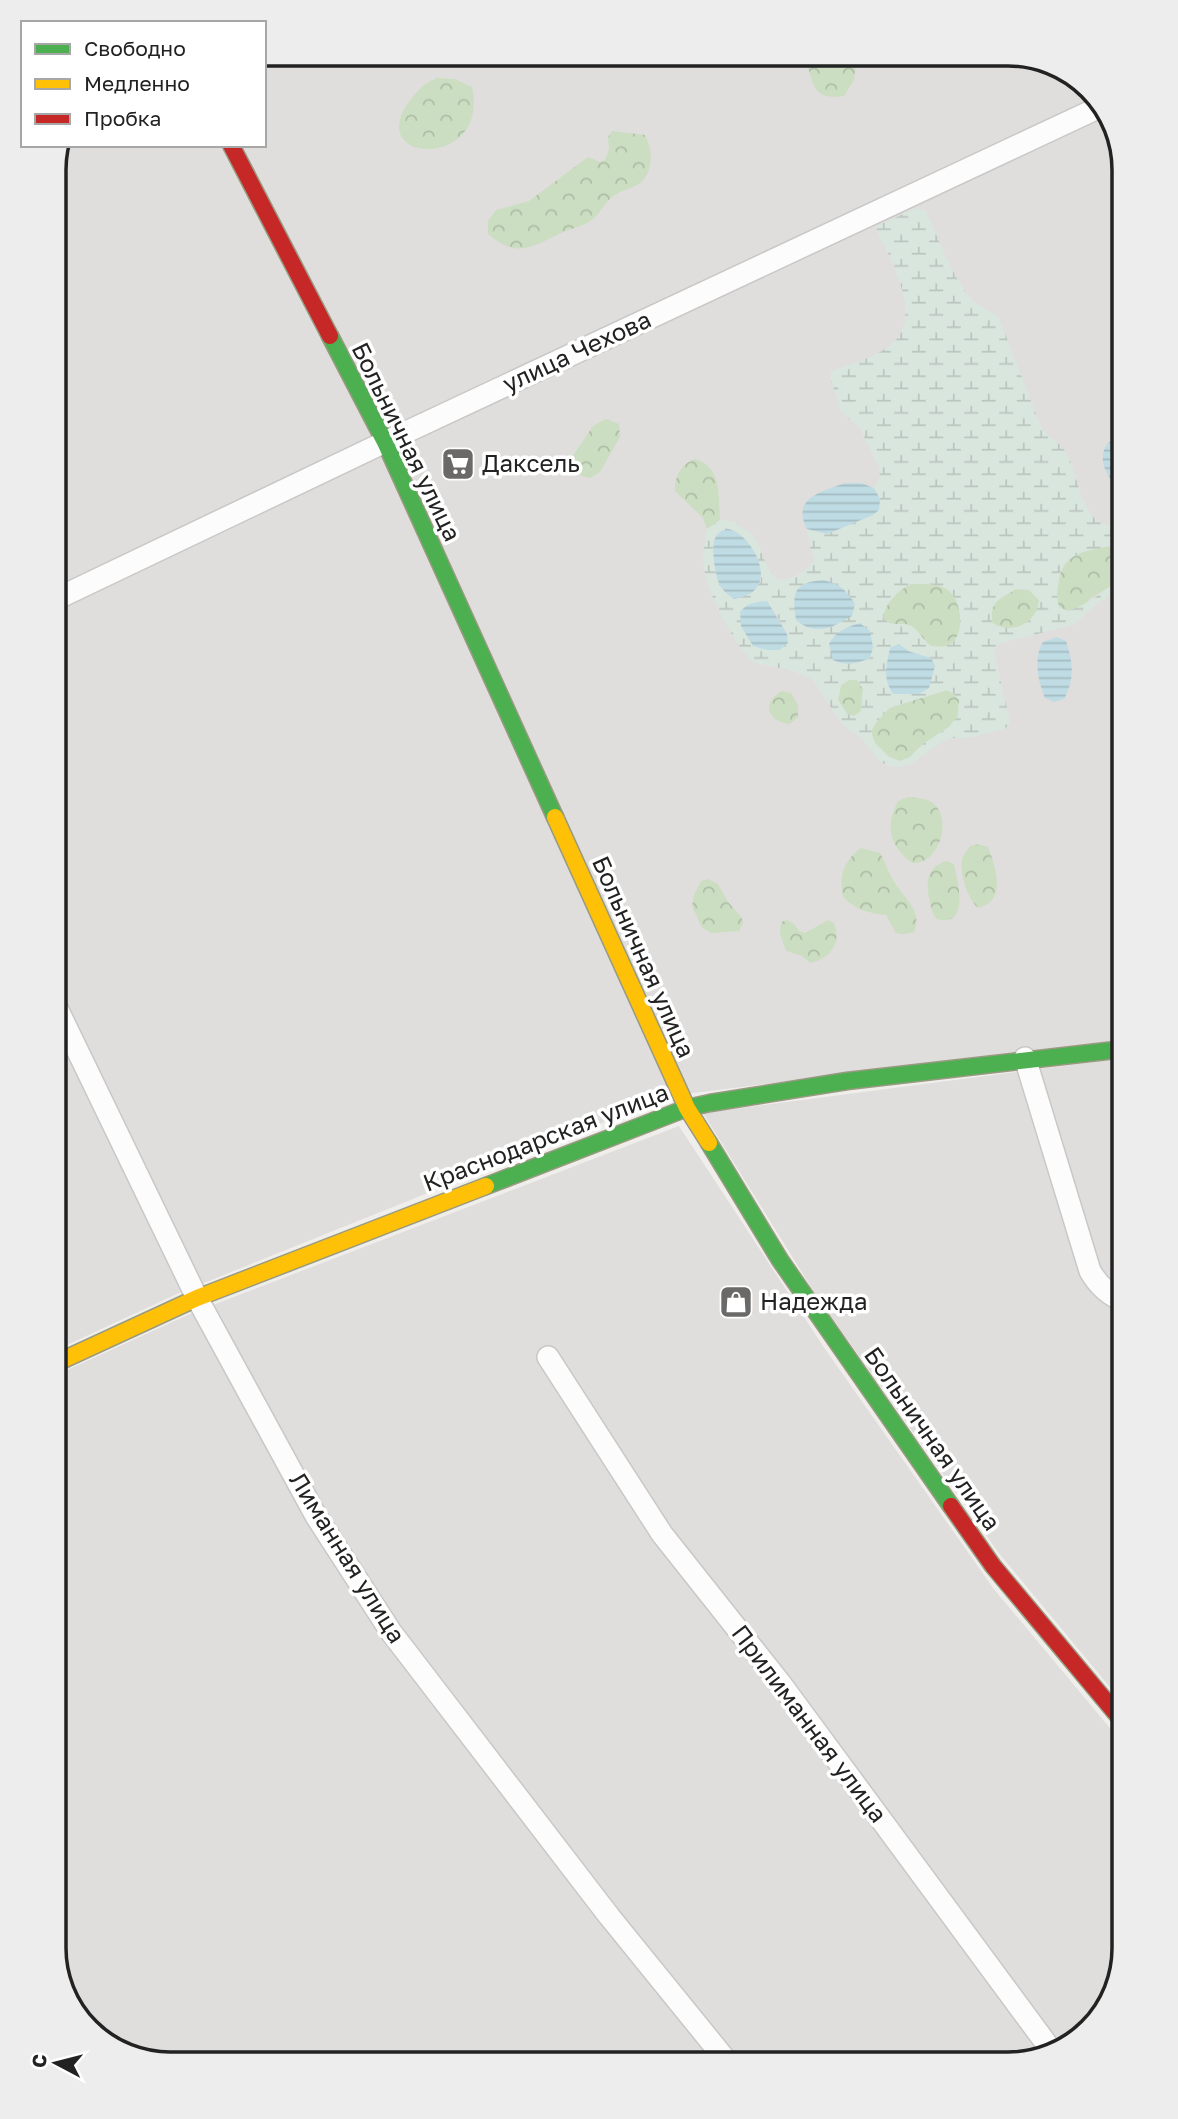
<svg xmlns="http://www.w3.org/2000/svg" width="1178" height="2119" font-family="'Golos Text',sans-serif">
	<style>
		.residential { fill: #dfdedc }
		.forest { fill: url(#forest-crowns) }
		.wetland { fill: url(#wetland-marsh); fill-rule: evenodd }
		.water { fill: url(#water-rules) }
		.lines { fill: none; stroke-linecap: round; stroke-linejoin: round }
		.street-casing { stroke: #c9c8c7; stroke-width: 24 }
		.fast-casing { stroke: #999a82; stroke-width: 19 }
		.slow-casing { stroke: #999a82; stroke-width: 19 }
		.jam-casing { stroke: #999a82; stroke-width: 19 }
		.street { stroke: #fdfcfc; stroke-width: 21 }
		.fast { stroke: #4caf50; stroke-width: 16 }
		.slow { stroke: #ffc107; stroke-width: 16 }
		.jam { stroke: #c62828; stroke-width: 16 }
		.labels { text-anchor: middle; stroke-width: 7; stroke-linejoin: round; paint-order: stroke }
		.street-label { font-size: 24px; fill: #222; stroke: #fff }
		.poi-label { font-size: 24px; fill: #222; stroke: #fff; text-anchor: start }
		.rim { fill: none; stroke: #222; stroke-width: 3.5 }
	</style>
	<defs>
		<pattern id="forest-crowns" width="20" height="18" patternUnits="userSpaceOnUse" patternTransform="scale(1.75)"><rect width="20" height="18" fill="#cbdec1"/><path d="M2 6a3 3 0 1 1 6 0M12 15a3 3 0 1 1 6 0" fill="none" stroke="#aebea6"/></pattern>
		<pattern id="wetland-marsh" width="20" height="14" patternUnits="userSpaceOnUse" patternTransform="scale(1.75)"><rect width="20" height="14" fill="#d9e6de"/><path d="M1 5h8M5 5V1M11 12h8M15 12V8" fill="none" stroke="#bac5be"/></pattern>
		<pattern id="water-rules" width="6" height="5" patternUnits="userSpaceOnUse" patternTransform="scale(1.75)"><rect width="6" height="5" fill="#bfdbe3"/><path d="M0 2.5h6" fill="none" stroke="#a4bcc2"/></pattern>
	</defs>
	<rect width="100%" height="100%" fill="#f0eeeb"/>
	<!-- residential -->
	<g class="residential">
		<path d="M 1015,55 L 1078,78 L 1115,126 L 1124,171 L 1124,1040 L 669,1096 L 179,1293 L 54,1351 L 54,164 L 63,145 L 264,145 L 264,62 Z"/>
		<path d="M 1124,1058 L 1124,1704 L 998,1552 L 816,1295 L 703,1113 Z"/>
		<path d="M 679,1126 L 823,1346 L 993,1588 L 1124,1745 L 1124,1948 L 1104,2013 L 1052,2056 L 164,2065 L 106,2045 L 63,1993 L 54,1948 L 54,1376 L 192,1313 Z"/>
	</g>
	<!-- forest -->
	<g class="forest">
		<path d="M 857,56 L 854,80 L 844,96 C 809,101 815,81 804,57 Z"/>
		<path d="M 437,78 L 455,79 L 472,87 C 490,168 369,165 406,106 C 415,93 422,84 437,78 Z"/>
		<path d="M 612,131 L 645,135 C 653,150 654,172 639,184 C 630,190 617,191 610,199 C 603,205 600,214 592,220 C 582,227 568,229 557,235 C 529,249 515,257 488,234 L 488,221 L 496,210 L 529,201 L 588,157 L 600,162 L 605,160 L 609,149 L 608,137 Z"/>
		<path d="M 606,419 L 619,424 L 620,437 L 600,472 L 590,478 C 578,475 573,473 570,460 L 593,426 Z"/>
		<path d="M 695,459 C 723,467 718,497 720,520 L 707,529 L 703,518 L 675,491 C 675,475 680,465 695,459 Z"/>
		<path d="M 1119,545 L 1124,547 L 1122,575 L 1111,586 L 1091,598 L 1080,609 L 1067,611 L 1059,607 C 1056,596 1057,591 1059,580 C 1065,549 1093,549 1119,545 Z"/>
		<path d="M 911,584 C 922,584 935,583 945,588 C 961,596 967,631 952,643 C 947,648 938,647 931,646 C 924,641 920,633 914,628 C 904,619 891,630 882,617 C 887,601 897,591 911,584 Z"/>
		<path d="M 1016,589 L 1029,590 L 1039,600 C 1038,624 1012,635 992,623 C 990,601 998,600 1016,589 Z"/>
		<path d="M 849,680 L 857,680 L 863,689 L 861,711 L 854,716 L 847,714 L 838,700 L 841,685 Z"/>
		<path d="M 947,690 L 953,693 L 959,700 L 958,716 L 949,727 L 923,744 L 910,757 L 900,761 L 889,757 L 875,743 L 871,732 L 875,724 L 889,708 Z"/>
		<path d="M 782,691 L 791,693 L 798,705 L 798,717 L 790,724 C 767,722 761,702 782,691 Z"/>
		<path d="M 908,797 C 916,798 928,798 934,804 C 950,818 942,853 923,861 C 920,863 916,863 912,863 C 889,845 885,827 898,801 Z"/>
		<path d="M 979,844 L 988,847 C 996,867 1007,902 978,908 C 967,898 958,870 963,856 C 964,855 969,847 970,846 Z"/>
		<path d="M 861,848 L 880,853 C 886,863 889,874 895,883 C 905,900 923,910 914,932 L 905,934 L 896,933 L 886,915 C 868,913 856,910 843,897 C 839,876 843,861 861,848 Z"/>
		<path d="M 946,861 L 954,864 C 957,878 969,922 944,920 C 941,920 937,920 934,916 C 932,913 932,909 931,906 C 926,887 924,868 946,861 Z"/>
		<path d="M 708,879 L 718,884 L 728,902 L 742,918 L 743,924 L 739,931 L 712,933 L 702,928 L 692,906 L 694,895 L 701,881 Z"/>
		<path d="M 787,920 L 794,924 L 799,931 L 805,933 L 828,920 L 834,923 C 842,943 830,959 810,963 L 802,956 L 786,951 L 780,934 L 781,922 Z"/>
	</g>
	<!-- wetland -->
	<path class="wetland" d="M 916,208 L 925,210 C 937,234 954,282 972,299 C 979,307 991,310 999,318 L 1042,429 C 1050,439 1062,443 1068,456 C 1077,474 1083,523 1108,525 C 1113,526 1119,524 1124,522 L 1124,547 C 1116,544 1109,546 1101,548 C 1080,552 1063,556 1059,579 C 1057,590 1056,596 1059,607 L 1067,611 C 1083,608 1112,587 1124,573 L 1124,589 L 1110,595 L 1088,611 L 1076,624 L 998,644 L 994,651 L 1010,722 L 1005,729 L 968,738 L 951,738 L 939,744 L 911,764 L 899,767 L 888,766 L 879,761 L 861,737 L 849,730 L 839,720 L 813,680 L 793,671 L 752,662 C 732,639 709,598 704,568 C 702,555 705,542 707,529 L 720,520 L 733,521 L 754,535 L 768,568 L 778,580 C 794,579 806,572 815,559 L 810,547 L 807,529 L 827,534 L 873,515 L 879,510 L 880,499 L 874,488 L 880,478 L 879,468 L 860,428 L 841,412 L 830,377 L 832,371 C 851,364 871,359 888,347 C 926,321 892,262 877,231 L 877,226 ZM 728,529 C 750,533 760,562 761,582 L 719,584 C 716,573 708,543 717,534 C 720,531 724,530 728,529 ZM 911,584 C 922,584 935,583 945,588 C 961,596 966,631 952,643 C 946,648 938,647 931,646 C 924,641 920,633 914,628 C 903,619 891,630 883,617 C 887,601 897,591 911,584 ZM 1016,589 L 1029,590 L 1039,600 C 1037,624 1012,635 992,623 C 990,601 998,600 1016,589 ZM 767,601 L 774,610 L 787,634 L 754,646 L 741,626 ZM 849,680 L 857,680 L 863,689 L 861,711 L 854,716 L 847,714 L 838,700 L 841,685 ZM 947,690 L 953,693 L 959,700 L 958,716 L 949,727 L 923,744 L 910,757 L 900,761 L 889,757 L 875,743 L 871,732 L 875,724 L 889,708 Z"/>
	<!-- water -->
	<g class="water">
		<path d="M 1124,435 L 1124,491 C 1102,479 1090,442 1124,435 Z"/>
		<path d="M 845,483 L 861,483 L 874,488 L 880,499 L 879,510 L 873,515 L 827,534 L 807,529 C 791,498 821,492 845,483 Z"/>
		<path d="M 728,529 C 752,533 785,592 734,599 C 727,594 722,590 719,583 C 715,573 709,541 718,534 C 721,531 725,530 728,529 Z"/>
		<path d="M 822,580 C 839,583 846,590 855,604 L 852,616 C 832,628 815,636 796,620 C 792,593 793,583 822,580 Z"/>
		<path d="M 767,601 L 787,634 L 788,643 L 780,650 L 767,650 L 753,646 L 741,626 L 740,612 C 747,603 756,602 767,601 Z"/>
		<path d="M 860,623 L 870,631 L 873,647 L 870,658 C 856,664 847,666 833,660 L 829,644 C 836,631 846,627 860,623 Z"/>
		<path d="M 1057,637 L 1066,641 C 1073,662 1075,679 1064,699 L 1054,702 L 1045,698 C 1038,681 1033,658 1043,642 Z"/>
		<path d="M 899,644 L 908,651 L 931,658 L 935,666 L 929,688 L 919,694 L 893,694 C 883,678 886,667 890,648 Z"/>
	</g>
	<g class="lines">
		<defs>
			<g id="street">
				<path d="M 54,600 L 385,442 L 1100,107"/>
				<path d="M 54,1002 L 197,1298 L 316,1516 L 391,1632 L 609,1916 L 725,2059"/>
				<path d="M 1025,1058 L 1090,1271 C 1098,1285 1108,1295 1124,1301"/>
				<path d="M 548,1357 L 662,1534 L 781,1684 L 1054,2054"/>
			</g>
			<g id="fast">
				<path d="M 330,336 L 385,442 L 555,817"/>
				<path d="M 709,1143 L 780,1260 L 951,1506"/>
				<path d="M 486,1186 L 687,1108 L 710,1103 L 847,1081 L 1124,1049"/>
			</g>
			<g id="slow">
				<path d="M 555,817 L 687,1108 L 709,1143"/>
				<path d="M 54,1364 L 197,1298 L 486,1186"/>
			</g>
			<g id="jam">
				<path d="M 231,145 L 330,336"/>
				<path d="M 951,1506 L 993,1566 L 1124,1723"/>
			</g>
		</defs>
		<!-- street casing -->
		<use href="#street" class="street-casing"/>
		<!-- fast casing -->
		<use href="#fast" class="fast-casing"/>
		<!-- slow casing -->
		<use href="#slow" class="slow-casing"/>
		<!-- jam casing -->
		<use href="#jam" class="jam-casing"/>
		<!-- street -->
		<use href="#street" class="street"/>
		<!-- fast -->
		<use href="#fast" class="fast"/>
		<!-- slow -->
		<use href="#slow" class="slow"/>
		<!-- jam -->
		<use href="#jam" class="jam"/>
	</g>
	<!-- icons -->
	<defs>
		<symbol id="supermarket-square" viewBox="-11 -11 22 22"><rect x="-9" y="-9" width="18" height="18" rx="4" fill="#6a6968" stroke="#fff"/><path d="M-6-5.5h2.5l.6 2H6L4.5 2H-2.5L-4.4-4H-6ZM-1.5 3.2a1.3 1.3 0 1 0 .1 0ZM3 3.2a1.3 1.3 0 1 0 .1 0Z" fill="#fff"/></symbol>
		<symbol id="shop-square" viewBox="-11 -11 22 22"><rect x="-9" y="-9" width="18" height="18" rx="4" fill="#6a6968" stroke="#fff"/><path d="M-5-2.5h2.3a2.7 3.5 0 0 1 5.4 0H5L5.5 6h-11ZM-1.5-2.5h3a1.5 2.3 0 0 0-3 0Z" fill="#fff"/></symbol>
	</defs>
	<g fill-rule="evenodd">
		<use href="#supermarket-square" x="439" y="445" width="38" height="38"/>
		<use href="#shop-square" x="717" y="1283" width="38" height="38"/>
	</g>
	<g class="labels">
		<!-- street labels -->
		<g class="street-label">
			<text transform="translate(577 352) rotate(-25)" y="8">улица Чехова</text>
			<text transform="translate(406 442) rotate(64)" y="8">Больничная улица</text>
			<text transform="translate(643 957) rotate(66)" y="8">Больничная улица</text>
			<text transform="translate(546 1138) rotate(-21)" y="8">Краснодарская улица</text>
			<text transform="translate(932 1439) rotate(55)" y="8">Больничная улица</text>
			<text transform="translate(347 1558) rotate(58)" y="8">Лиманная улица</text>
			<text transform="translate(809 1724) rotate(53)" y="8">Прилиманная улица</text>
		</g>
		<!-- poi labels -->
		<g class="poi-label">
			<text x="482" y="472">Даксель</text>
			<text x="760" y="1310">Надежда</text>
		</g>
	</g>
	<!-- crop -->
	<path d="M0 0H1178V2119H0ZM170 66H1008A104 104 0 0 1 1112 170V1948A104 104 0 0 1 1008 2052H170A104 104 0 0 1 66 1948V170A104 104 0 0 1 170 66Z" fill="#ededed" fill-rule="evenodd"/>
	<path class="rim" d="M170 66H1008A104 104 0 0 1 1112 170V1948A104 104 0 0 1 1008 2052H170A104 104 0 0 1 66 1948V170A104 104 0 0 1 170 66Z"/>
	<!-- legend -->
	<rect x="21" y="21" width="245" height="126" fill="#ffffff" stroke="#a7a7a7" stroke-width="2"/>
	<rect x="35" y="44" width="35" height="10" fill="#4caf50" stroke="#a7a7a7" stroke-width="2"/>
	<text x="84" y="56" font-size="21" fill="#222222">Свободно</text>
	<rect x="35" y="79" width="35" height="10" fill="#ffc107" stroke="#a7a7a7" stroke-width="2"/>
	<text x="84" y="91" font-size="21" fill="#222222">Медленно</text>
	<rect x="35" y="114" width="35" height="10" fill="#c62828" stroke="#a7a7a7" stroke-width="2"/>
	<text x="84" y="126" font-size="21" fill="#222222">Пробка</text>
	<!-- north arrow -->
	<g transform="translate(56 2063) rotate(277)" stroke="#ffffff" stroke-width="5" paint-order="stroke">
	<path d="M0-5L12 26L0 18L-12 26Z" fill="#222222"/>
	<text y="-10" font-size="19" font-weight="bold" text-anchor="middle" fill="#222222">С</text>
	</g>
</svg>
